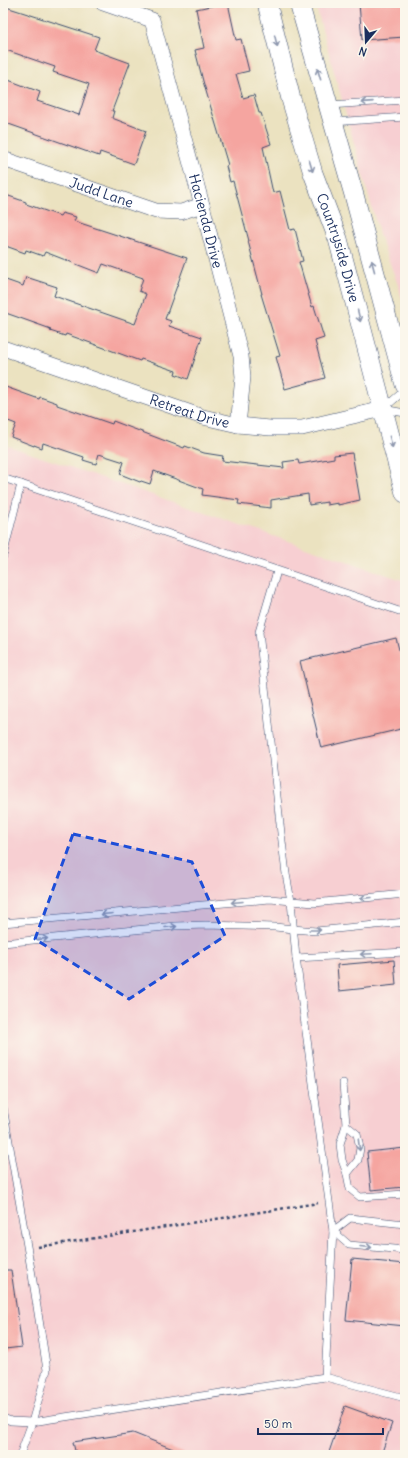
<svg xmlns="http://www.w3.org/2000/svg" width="408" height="1458" font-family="Delius,sans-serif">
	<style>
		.built { fill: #f7cfd2 }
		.building { fill: #f5a5a0 }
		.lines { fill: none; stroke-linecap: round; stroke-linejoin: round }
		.service-casing { stroke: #3a4a6d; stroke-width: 8 }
		.minor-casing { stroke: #3a4a6d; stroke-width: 16 }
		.tertiary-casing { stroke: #3a4a6d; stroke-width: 20 }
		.path { stroke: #3a4a6d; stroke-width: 2.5; stroke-dasharray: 3 3; stroke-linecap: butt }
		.service { stroke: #fff; stroke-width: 7 }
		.minor { stroke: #fff; stroke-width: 15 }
		.tertiary { stroke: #fff; stroke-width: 19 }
		.oneway { stroke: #8d97ae }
		.marked { fill: #1d4ed8; fill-opacity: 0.2; stroke: #1d4ed8; stroke-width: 3; stroke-dasharray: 8 5; stroke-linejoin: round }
		.labels { text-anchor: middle; stroke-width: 3; stroke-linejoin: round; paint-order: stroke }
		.street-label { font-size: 14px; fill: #1b2f5e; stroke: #fbf7ec }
	</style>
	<rect width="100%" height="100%" fill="#fbf7ec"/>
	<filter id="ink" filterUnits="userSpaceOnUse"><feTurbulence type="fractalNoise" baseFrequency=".025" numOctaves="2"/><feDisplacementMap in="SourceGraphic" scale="8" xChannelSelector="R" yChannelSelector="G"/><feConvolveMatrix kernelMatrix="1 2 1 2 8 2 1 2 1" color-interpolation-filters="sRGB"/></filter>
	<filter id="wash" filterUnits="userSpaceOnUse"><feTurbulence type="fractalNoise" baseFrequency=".012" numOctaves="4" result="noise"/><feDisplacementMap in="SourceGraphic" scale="16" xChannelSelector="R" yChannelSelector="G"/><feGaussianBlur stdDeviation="0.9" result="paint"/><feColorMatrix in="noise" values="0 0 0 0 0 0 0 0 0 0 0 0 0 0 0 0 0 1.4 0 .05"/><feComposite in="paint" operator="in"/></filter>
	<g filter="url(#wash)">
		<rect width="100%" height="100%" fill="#ebe2c0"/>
		<!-- built -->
		<g class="built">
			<path d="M 315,3 L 405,3 L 405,310 L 398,285 L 380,237 Z"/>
			<path d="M 3,444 L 405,581 L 405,1455 L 3,1455 Z"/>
		</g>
		<g id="blocks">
			<!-- building -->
			<g class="building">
				<path d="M 226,3 L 228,3 L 236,40 L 241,39 L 249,71 L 236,74 L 243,98 L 254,95 L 259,113 L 261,113 L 271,144 L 263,147 L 273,193 L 280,191 L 290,230 L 295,229 L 303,261 L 299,262 L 312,307 L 314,306 L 324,338 L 315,341 L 325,378 L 285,389 L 276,357 L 280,356 L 261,294 L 262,294 L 248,241 L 249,241 L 233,181 L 230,182 L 226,166 L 228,165 L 203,81 L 195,50 L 204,48 L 196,9 Z"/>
				<path d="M 359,3 L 405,3 L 405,37 L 362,40 Z"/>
				<path d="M 3,6 L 99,37 L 94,50 L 130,63 L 112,111 L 114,111 L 112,118 L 146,131 L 134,164 L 100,152 L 99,156 L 3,122 L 3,78 L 40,92 L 37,101 L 79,115 L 89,84 L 53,72 L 55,67 L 3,49 Z"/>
				<path d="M 3,194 L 26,202 L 26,204 L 60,216 L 62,213 L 76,217 L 74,221 L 187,258 L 165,319 L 171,321 L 169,326 L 202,337 L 188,379 L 175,374 L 176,371 L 141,359 L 140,361 L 66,334 L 65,336 L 50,331 L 51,329 L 3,312 L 3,279 L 23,286 L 26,277 L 57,287 L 54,296 L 135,324 L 146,294 L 139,291 L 143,278 L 103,264 L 99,273 L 45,252 L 43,256 L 26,250 L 25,253 L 3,245 Z"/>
				<path d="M 3,386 L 39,399 L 40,397 L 57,403 L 57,405 L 112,424 L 113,421 L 184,448 L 185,446 L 204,453 L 223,456 L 222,461 L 284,468 L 283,462 L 298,460 L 299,464 L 334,458 L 334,455 L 352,453 L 360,500 L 338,505 L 338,503 L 327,505 L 327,502 L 309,505 L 308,494 L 271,500 L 271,508 L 238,504 L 239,500 L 202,495 L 203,489 L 154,471 L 150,484 L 141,481 L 140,482 L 120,474 L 124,462 L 99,454 L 96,464 L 83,460 L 84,457 L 43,443 L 42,448 L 34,445 L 34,446 L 11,437 L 16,424 L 3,419 Z"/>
				<path d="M 396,638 L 405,673 L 405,728 L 321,748 L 300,661 Z"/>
				<path d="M 394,960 L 396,985 L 339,991 L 337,965 Z"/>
				<path d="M 405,1148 L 405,1187 L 371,1190 L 367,1152 Z"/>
				<path d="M 352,1259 L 405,1264 L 405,1326 L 346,1320 Z"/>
				<path d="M 3,1270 L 11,1270 L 22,1347 L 5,1349 L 4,1343 L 3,1343 Z"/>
				<path d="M 345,1406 L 392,1423 L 381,1455 L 328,1455 Z"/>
				<path d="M 133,1433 L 188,1455 L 76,1455 L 73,1442 Z"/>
			</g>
		</g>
	</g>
	<g filter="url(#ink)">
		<use href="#blocks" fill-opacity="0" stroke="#3a4a6d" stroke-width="1"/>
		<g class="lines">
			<defs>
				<g id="service">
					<path d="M 329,105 L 405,100"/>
					<path d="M 333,122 L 405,117"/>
					<path d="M 405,390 L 383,409 L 405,413"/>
					<path d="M 3,478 L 405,613"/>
					<path d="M 3,556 L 21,484"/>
					<path d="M 277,571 L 259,632 L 281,833 L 286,874 L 291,901 L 296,958 L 333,1231 L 325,1377 L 405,1398"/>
					<path d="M 3,923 L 270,899 L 314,903 L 405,894"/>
					<path d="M 3,943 L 175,926 L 206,925 L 275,927 L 293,929 L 316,931 L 405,922"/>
					<path d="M 296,958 L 405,952"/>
					<path d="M 343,1083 L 346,1125 L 357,1134 L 360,1148 L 358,1160 L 347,1174 L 350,1189 L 360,1197 L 405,1194"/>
					<path d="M 3,1107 L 32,1275 L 47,1370 L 32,1422 L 11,1421 L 3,1418"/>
					<path d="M 346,1125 L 340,1144 L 342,1160 L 347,1174"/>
					<path d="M 405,1224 L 350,1218 L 333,1231 L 349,1245 L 405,1250"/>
					<path d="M 20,1455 L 32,1422 L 325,1377"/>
				</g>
				<g id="minor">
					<path id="s1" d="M 103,3 L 152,20 L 202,205 L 241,356 L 243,377 L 238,425"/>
					<path id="s2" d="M 3,159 L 156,211 L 181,212 L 202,205"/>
					<path id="s3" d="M 3,348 L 203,417 L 238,425 L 270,428 L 302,428 L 383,409"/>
				</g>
				<g id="tertiary">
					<path id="s4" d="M 267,3 L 291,99 L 313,173 L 338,239 L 355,303 L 405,493"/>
					<path d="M 299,3 L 354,195 L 405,385"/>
				</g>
			</defs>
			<!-- service casing -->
			<use href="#service" class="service-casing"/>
			<!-- minor casing -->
			<use href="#minor" class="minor-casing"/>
			<!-- tertiary casing -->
			<use href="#tertiary" class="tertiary-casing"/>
			<!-- path -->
			<path class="path" d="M 38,1247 L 318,1203"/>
			<!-- service -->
			<use href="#service" class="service"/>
			<!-- minor -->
			<use href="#minor" class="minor"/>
			<!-- tertiary -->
			<use href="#tertiary" class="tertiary"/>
		</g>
		<!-- one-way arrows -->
		<defs><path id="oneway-shaft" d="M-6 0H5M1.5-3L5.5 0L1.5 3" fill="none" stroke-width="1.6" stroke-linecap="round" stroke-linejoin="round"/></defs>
		<g class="oneway">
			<use href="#oneway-shaft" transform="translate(276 41) rotate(76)"/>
			<use href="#oneway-shaft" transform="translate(319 74) rotate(-106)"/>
			<use href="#oneway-shaft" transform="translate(367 102) rotate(176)"/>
			<use href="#oneway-shaft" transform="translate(311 166) rotate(73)"/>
			<use href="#oneway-shaft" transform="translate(373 266) rotate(-105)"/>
			<use href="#oneway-shaft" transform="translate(359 316) rotate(76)"/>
			<use href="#oneway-shaft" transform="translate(391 442) rotate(75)"/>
			<use href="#oneway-shaft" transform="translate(366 898) rotate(175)"/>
			<use href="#oneway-shaft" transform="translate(237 902) rotate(175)"/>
			<use href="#oneway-shaft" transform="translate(107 914) rotate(175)"/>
			<use href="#oneway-shaft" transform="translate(171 927) rotate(-5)"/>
			<use href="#oneway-shaft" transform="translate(315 930)"/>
			<use href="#oneway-shaft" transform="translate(42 939) rotate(-6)"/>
			<use href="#oneway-shaft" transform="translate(366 954) rotate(177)"/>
			<use href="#oneway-shaft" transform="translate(359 1145) rotate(83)"/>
			<use href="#oneway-shaft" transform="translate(366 1247) rotate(5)"/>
		</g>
	</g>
	<!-- marked area -->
	<path class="marked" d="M 73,834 L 192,862 L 225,936 L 129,999 L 35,939 Z"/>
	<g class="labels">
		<!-- street labels -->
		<g class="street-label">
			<text dy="5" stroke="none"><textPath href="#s2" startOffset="104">Judd Lane</textPath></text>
			<text dy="5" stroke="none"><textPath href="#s1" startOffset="260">Hacienda Drive</textPath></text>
			<text dy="5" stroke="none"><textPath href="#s4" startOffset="255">Countryside Drive</textPath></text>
			<text dy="5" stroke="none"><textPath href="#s3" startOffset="197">Retreat Drive</textPath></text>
		</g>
	</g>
	<!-- margin -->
	<rect width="408" height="1458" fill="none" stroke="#fbf7ec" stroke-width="16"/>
	<!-- north arrow -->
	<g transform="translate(366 42) rotate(199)" stroke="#fbf7ec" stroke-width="3" paint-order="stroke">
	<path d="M0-3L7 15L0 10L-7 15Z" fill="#1b2f5e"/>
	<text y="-6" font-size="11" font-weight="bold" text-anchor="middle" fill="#1b2f5e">N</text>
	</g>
	<!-- scale -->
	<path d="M258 1428v6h125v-6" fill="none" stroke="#1b2f5e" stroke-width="2"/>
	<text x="264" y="1428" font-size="12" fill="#1b2f5e" stroke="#fbf7ec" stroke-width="3" paint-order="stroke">50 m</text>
</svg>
